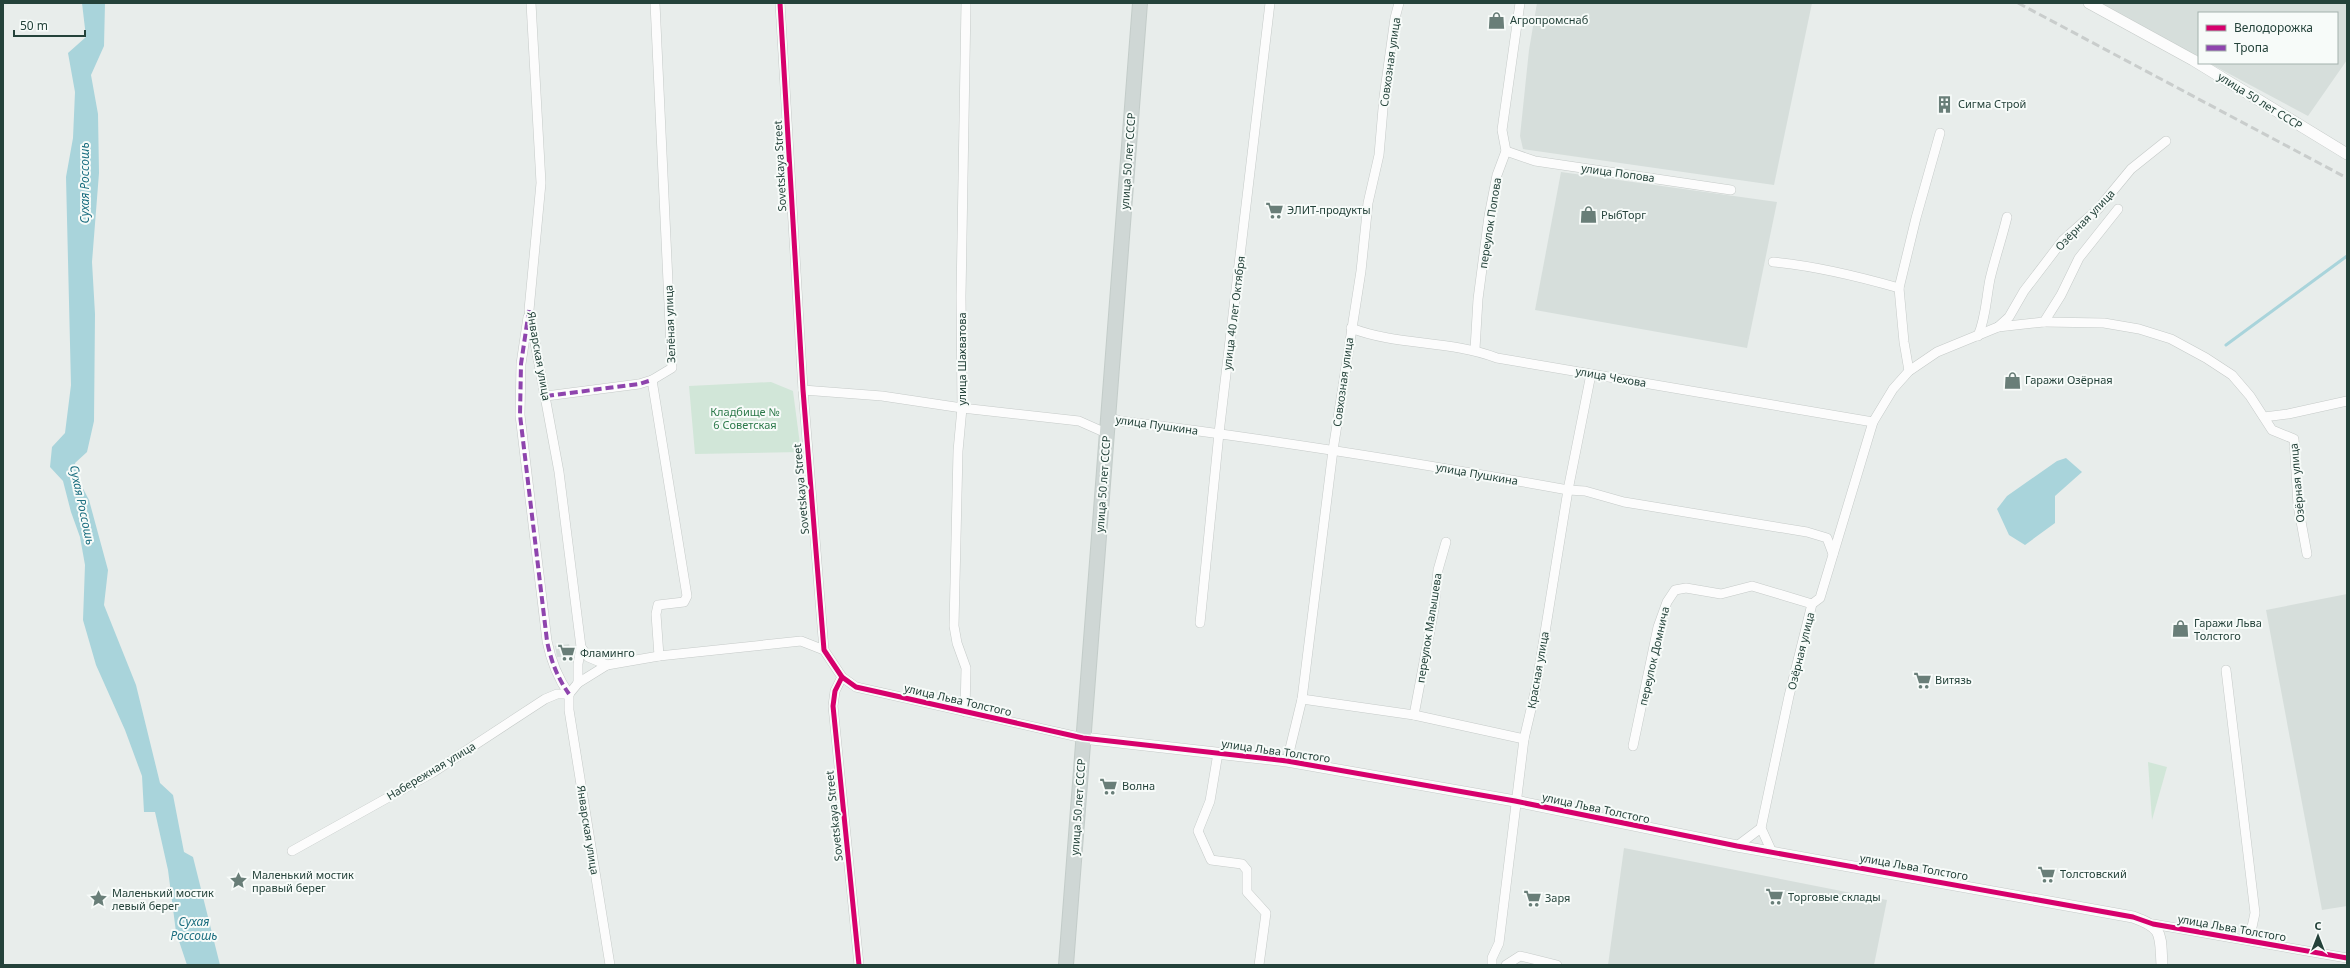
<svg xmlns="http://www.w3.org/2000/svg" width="2350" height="968" font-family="'Noto Sans',sans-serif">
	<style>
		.built { fill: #d6dedb }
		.green { fill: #d1e6d8 }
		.water { fill: #a9d4db }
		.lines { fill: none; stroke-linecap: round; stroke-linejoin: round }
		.stream { stroke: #a9d4db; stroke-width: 3 }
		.minor-casing { stroke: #c5cac8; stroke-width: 10 }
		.tertiary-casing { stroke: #c5cac8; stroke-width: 12 }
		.primary-casing { stroke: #c3ccc9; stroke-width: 16 }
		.minor { stroke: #fcfcfc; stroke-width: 9 }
		.tertiary { stroke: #fcfcfc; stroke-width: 11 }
		.primary { stroke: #cfd7d5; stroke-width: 14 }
		.rail { stroke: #c9cdcc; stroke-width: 3; stroke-dasharray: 8 4; stroke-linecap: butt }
		.quiet { stroke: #8e44ad; stroke-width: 4; stroke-dasharray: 8 4; stroke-linecap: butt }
		.cycleway-casing { stroke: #f7fbf9; stroke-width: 8 }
		.cycleway { stroke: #d6006c; stroke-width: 5 }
		.labels { text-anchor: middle; stroke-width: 4; stroke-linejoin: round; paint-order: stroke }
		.poi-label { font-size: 11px; fill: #24423a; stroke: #f7fbf9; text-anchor: start }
		.street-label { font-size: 11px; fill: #24423a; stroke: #f7fbf9 }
		.park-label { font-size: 11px; fill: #2d7a4b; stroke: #f7fbf9 }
		.water-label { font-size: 12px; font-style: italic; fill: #1c6f80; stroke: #f7fbf9 }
	</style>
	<rect width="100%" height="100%" fill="#e8edeb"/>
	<!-- built -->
	<g class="built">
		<path d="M 1537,3 L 1812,3 L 1774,185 L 1523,149 L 1520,136 L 1529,50 Z"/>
		<path d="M 2097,3 L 2347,3 L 2347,60 L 2308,116 L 2209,63 L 2337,63 L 2337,13 L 2199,13 L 2199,58 Z"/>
		<path d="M 1561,172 L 1777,202 L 1747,348 L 1535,310 Z"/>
		<path d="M 2347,594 L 2347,906 L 2322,910 L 2266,610 Z"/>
		<path d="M 569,644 L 571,656 L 557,657 L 555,646 Z"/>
		<path d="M 1624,848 L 1887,900 L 1874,965 L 1608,965 Z"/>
	</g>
	<!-- green -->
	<g class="green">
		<path d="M 771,382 L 793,391 L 801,452 L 695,454 L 689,386 Z"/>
		<path d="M 2148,762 L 2167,767 L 2152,820 Z"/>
	</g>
	<!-- water -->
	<g class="water">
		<path d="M 82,3 L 105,3 L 104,46 L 91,75 L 98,114 L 99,173 L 92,262 L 95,314 L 94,421 L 87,452 L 75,463 L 79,481 L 89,500 L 108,570 L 104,605 L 136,685 L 160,783 L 173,795 L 184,852 L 193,857 L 220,965 L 187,965 L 176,932 L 168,870 L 155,812 L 144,812 L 142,776 L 125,730 L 96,665 L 83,620 L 85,565 L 80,537 L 71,512 L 63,481 L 50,467 L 52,447 L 65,433 L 71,385 L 66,177 L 73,138 L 75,92 L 68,53 L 86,37 Z"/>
		<path d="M 2066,458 L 2082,472 L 2055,496 L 2055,523 L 2025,545 L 2009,535 L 1997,509 L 2007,496 L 2057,461 Z"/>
	</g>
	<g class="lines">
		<!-- stream -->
		<path class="stream" d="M 2226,345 L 2347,256"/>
		<defs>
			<g id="minor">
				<path d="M 531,3 L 541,183 L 529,310 L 559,472 L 581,647 L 578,664 L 578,683"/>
				<path d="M 655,3 L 672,368 L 652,380 L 687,596 L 684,602 L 658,605 L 656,614 L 659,656"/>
				<path d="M 780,3 L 803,390 L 824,650 L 842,677 L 835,691 L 833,706 L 859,965"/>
				<path d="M 1506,151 L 1535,161 L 1731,190"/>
				<path d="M 1773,262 C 1817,266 1857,276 1899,288 L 1904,342 L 1909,371"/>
				<path d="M 1899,288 L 1916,218 L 1940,133"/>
				<path d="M 528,317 L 521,364 L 520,415 L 547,641 C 551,661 557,677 569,694"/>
				<path d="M 2044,322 L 2104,323 L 2139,329 L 2171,339 L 2206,358 L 2232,375 L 2250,396 L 2272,430 L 2294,439 L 2298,505 L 2307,554"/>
				<path d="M 1998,327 L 2009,317 L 2024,291 L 2063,240 L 2098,209 L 2131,169 L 2166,141"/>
				<path d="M 1351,328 C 1397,346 1450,340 1497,358 L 1873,422"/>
				<path d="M 1978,336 C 1986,317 1986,299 1990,279 C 1995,258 2002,238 2007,217"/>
				<path d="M 1475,349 L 1478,299 L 1489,216 L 1497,175 L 1506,151 L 1502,130 L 1520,3"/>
				<path d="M 803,390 L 882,396 L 962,408 L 1079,421 L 1106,433"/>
				<path d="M 546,396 L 639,384 L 652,380"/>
				<path d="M 1108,417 L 1120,421 C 1270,439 1419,463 1568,490 L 1585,491 L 1624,502 L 1807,532 L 1827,538 L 1833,554"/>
				<path d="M 2264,417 L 2288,414 L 2347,401"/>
				<path d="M 1200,623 L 1219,433 L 1270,3"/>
				<path d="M 581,647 L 588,657 L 607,665"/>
				<path d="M 2226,670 L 2255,913 L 2252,927 L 2247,939"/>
				<path d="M 842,677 L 856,687 L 1083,738"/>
				<path d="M 569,694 L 569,710 L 610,965"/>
				<path d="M 569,694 L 578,683 L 607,665 L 659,656 L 801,641 L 824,650"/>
				<path d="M 1302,699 L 1414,715 L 1524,739"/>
				<path d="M 965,712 L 966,668 L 957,643 L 954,626 L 958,451 L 962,408 L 961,296 L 966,3"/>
				<path d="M 1414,715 L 1434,609 L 1438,570 L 1446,542"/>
				<path d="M 1633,746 L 1658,627 L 1667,602 L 1675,590 L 1686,588 L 1721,594 L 1752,586 L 1812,604"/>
				<path d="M 1218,753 L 1210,801 L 1198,831 L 1211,860 L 1242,864 L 1247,870 L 1247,892 L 1266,913 L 1259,965"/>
				<path d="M 1287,761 L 1302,699 L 1333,450 L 1361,271 L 1368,203 L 1379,155 L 1384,97 L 1395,18 L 1399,3"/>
				<path d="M 1737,846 L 1761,828"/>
				<path d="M 292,851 L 432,773 L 545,699 L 557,694 L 569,694"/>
				<path d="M 1772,852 L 1761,828 L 1789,696 L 1812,604 L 1820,598 L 1873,422 L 1893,389 L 1909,371 L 1937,352 L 1998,327 L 2044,322 L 2061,295 L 2079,258 L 2118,209"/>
				<path d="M 2153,924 L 2347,958"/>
				<path d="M 1492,965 L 1492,958 L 1499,943 L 1524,739 L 1536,688 L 1568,490 L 1591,374"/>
				<path d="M 1506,965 L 1520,956 L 1557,965"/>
			</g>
			<g id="tertiary">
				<path d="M 2089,3 L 2193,60 L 2347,154"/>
				<path d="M 1083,738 L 1287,761 L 1515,801 L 1737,846 L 2133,917 C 2164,928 2160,934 2162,965"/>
			</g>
			<path id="primary" d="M 1066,965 L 1140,3"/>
		</defs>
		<!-- minor casing -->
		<use href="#minor" class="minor-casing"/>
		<!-- tertiary casing -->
		<use href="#tertiary" class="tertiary-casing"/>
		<!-- primary casing -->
		<use href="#primary" class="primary-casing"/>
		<!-- minor -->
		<use href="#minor" class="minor"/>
		<!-- tertiary -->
		<use href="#tertiary" class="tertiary"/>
		<!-- primary -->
		<use href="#primary" class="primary"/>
		<!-- rail -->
		<path class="rail" d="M 2018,3 L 2347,178"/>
		<!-- quiet -->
		<g class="quiet">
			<path d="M 529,310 L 521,364 L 520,415 L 547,641 C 551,661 557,677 569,694"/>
			<path d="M 546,396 L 639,384 L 652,380"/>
		</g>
		<defs>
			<g id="cycleway">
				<path d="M 780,3 L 803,390 L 824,650 L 842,677 L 835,691 L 833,706 L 859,965"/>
				<path d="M 842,677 L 856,687 L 1083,738 L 1287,761 L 1515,801 L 1737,846 L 2133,917 L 2153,924 L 2347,958"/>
			</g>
		</defs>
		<!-- cycleway casing -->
		<use href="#cycleway" class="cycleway-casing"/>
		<!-- cycleway -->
		<use href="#cycleway" class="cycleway"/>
	</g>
	<!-- icons -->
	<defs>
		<symbol id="shop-bare" viewBox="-9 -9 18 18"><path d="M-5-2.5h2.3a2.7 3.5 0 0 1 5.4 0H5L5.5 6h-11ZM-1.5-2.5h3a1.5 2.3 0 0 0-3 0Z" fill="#697e78" stroke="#f7fbf9" stroke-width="2.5" paint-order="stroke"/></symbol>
		<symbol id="building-bare" viewBox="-9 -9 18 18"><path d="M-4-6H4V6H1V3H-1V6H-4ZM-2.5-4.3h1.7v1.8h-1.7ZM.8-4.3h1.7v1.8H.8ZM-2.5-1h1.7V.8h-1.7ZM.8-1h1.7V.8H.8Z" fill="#697e78" stroke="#f7fbf9" stroke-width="2.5" paint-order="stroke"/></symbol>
		<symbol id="supermarket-bare" viewBox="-9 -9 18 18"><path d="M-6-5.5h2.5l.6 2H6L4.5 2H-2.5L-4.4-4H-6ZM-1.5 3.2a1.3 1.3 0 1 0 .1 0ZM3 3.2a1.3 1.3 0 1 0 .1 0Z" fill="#697e78" stroke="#f7fbf9" stroke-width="2.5" paint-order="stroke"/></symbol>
		<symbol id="sight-bare" viewBox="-9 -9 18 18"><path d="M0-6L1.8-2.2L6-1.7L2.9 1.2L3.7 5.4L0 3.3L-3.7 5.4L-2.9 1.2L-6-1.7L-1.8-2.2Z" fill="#697e78" stroke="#f7fbf9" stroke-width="2.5" paint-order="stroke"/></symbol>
	</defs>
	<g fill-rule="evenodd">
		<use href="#shop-bare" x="1484" y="8" width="25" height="25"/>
		<use href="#building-bare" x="1932" y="92" width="25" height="25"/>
		<use href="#supermarket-bare" x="1262" y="198" width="25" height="25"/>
		<use href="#shop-bare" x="1576" y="202" width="25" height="25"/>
		<use href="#shop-bare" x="2000" y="368" width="25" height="25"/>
		<use href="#shop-bare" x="2168" y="616" width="25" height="25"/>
		<use href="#supermarket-bare" x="554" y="640" width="25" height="25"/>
		<use href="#supermarket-bare" x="1910" y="668" width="25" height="25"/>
		<use href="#supermarket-bare" x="1096" y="774" width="25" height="25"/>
		<use href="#supermarket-bare" x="2034" y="862" width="25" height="25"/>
		<use href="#sight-bare" x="226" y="868" width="25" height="25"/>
		<use href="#supermarket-bare" x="1762" y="884" width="25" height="25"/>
		<use href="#supermarket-bare" x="1520" y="886" width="25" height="25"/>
		<use href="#sight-bare" x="86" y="886" width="25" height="25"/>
	</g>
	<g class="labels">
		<!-- poi labels -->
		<g class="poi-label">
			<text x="1510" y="24">Агропромснаб</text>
			<text x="1958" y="108">Сигма Строй</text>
			<text x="1287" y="214">ЭЛИТ-продукты</text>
			<text x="1601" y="219">РыбТорг</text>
			<text x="2025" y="384">Гаражи Озёрная</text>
			<text x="2194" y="627">Гаражи Льва<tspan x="2194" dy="13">Толстого</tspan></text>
			<text x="580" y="657">Фламинго</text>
			<text x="1935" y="684">Витязь</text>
			<text x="1122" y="790">Волна</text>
			<text x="2060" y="878">Толстовский</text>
			<text x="252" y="879">Маленький мостик<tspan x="252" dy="13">правый берег</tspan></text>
			<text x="112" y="897">Маленький мостик<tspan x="112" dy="13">левый берег</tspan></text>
			<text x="1788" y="901">Торговые склады</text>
			<text x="1545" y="902">Заря</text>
		</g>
		<!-- street labels -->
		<g class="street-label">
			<text transform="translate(1390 62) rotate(-82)" y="4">Совхозная улица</text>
			<text transform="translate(2260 101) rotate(32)" y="4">улица 50 лет СССР</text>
			<text transform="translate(1128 161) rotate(-86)" y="4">улица 50 лет СССР</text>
			<text transform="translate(780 166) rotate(-93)" y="4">Sovetskaya Street</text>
			<text transform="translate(1618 173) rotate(8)" y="4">улица Попова</text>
			<text transform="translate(2085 220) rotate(-46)" y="4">Озёрная улица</text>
			<text transform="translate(1490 223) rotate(-81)" y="4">переулок Попова</text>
			<text transform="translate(1234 313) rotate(-83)" y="4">улица 40 лет Октября</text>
			<text transform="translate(670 324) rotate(-92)" y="4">Зелёная улица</text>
			<text transform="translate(539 356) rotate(80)" y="4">Январская улица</text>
			<text transform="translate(962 359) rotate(-90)" y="4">улица Шахватова</text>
			<text transform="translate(1611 377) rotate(10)" y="4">улица Чехова</text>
			<text transform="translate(1343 382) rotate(-82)" y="4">Совхозная улица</text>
			<text transform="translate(1157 425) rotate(8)" y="4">улица Пушкина</text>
			<text transform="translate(1477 474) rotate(10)" y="4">улица Пушкина</text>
			<text transform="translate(2297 483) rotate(-95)" y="4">Озёрная улица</text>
			<text transform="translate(1103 484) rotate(-86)" y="4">улица 50 лет СССР</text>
			<text transform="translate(801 489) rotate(-95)" y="4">Sovetskaya Street</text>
			<text transform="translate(1429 628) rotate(-81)" y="4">переулок Малышева</text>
			<text transform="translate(1801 651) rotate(-76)" y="4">Озёрная улица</text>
			<text transform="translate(1654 656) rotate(-77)" y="4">переулок Домнича</text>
			<text transform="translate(1538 670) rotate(-80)" y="4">Красная улица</text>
			<text transform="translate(958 700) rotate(13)" y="4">улица Льва Толстого</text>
			<text transform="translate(1276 751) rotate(8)" y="4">улица Льва Толстого</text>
			<text transform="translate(431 771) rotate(-31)" y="4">Набережная улица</text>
			<text transform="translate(1078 807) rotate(-86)" y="4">улица 50 лет СССР</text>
			<text transform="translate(1596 808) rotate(12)" y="4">улица Льва Толстого</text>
			<text transform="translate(834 816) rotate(-96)" y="4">Sovetskaya Street</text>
			<text transform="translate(588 830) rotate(81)" y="4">Январская улица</text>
			<text transform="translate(1914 867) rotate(10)" y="4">улица Льва Толстого</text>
			<text transform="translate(2232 928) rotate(10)" y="4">улица Льва Толстого</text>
		</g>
		<!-- park labels -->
		<g class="park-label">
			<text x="745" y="416">Кладбище №<tspan x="745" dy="13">6 Советская</tspan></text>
		</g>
		<!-- water labels -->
		<g class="water-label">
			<text transform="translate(85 183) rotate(-90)" y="4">Сухая Россошь</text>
			<text transform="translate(82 505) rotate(78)" y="4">Сухая Россошь</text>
			<text x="194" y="926">Сухая<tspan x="194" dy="14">Россошь</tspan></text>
		</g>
	</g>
	<!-- border -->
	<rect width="2350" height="968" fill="none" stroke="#24423a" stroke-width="8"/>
	<!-- legend -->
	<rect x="2198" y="12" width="140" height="52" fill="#f7fbf9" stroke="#a3b1ad"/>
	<rect x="2206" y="25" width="20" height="6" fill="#d6006c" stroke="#a3b1ad"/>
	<text x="2234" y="32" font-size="12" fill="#24423a">Велодорожка</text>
	<rect x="2206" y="45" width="20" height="6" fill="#8e44ad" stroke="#a3b1ad"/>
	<text x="2234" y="52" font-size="12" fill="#24423a">Тропа</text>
	<!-- north arrow -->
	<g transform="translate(2318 936)" stroke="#f7fbf9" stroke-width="3" paint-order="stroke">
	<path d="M0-3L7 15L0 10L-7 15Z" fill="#24423a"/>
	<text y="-6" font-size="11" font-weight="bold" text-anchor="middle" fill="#24423a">С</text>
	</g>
	<!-- scale -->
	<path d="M14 30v6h71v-6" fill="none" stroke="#24423a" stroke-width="2"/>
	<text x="20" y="30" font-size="12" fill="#24423a" stroke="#f7fbf9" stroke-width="3" paint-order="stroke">50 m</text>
</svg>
